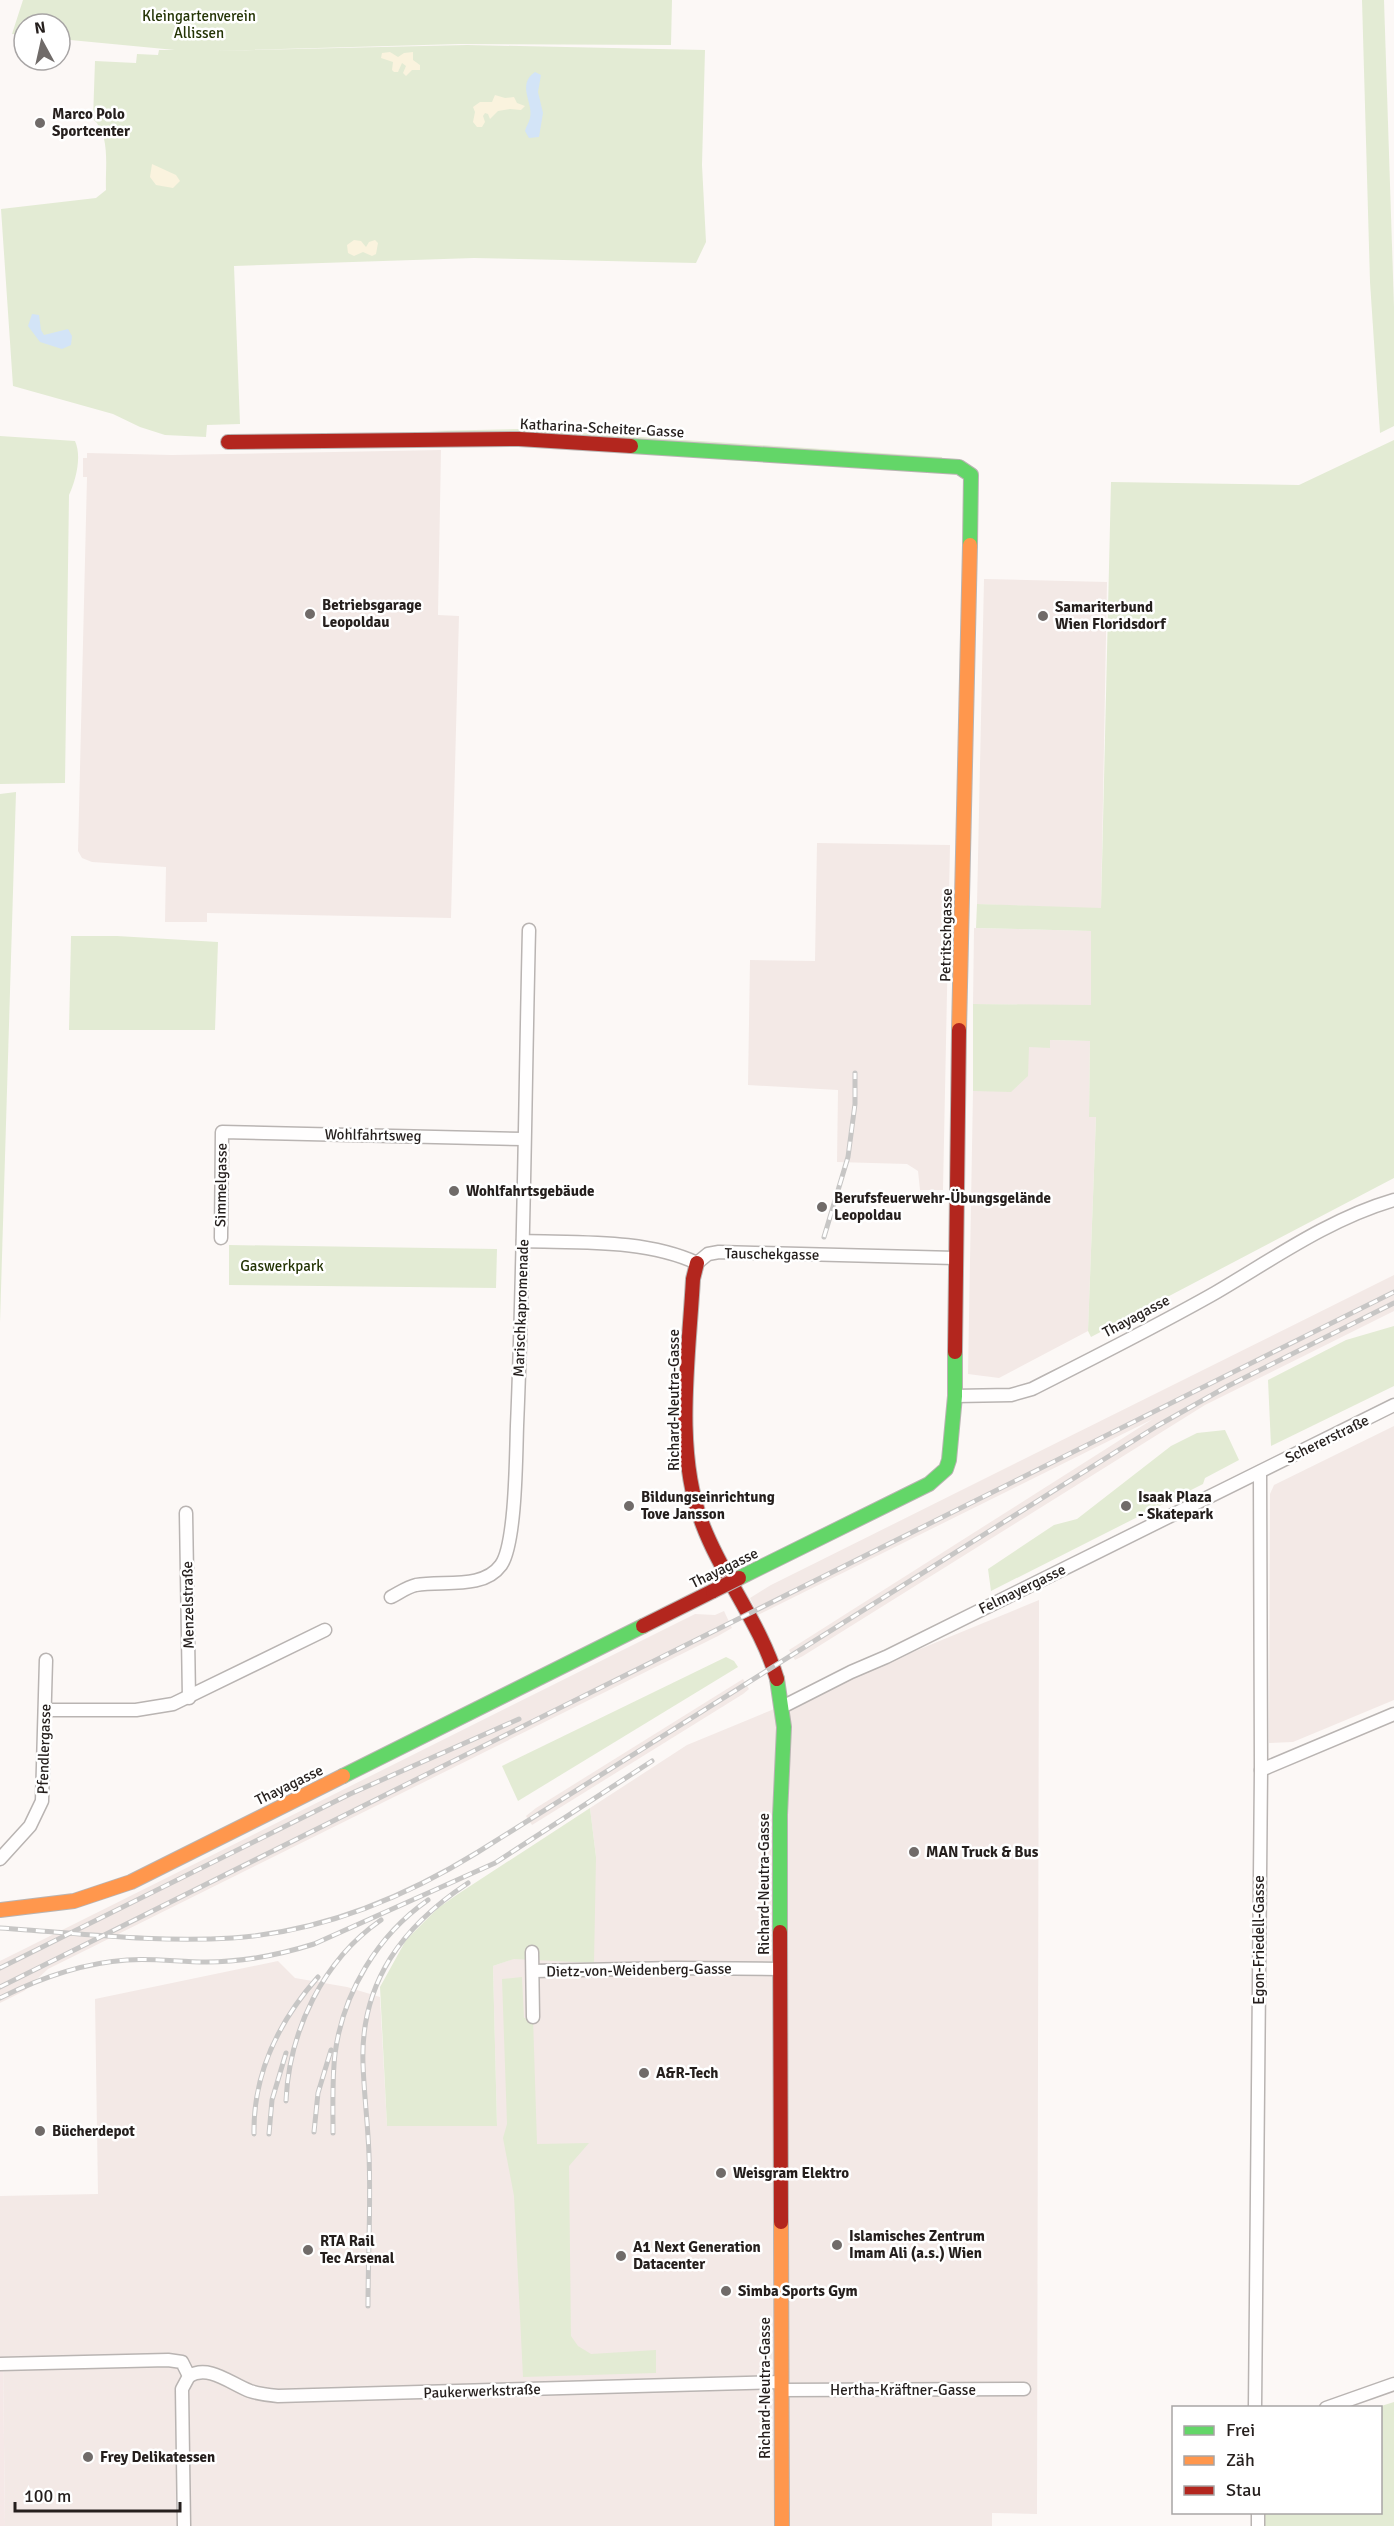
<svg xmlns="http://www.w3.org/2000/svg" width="1394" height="2526" font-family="Signika,sans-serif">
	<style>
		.commercial { fill: #f5e8e7 }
		.built { fill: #f3e9e6 }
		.green { fill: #e3ebd4 }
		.sand { fill: #faf3de }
		.water { fill: #d3e4f7 }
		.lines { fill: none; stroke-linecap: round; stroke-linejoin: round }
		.street-casing { stroke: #b9b4b2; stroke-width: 15 }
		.fast-casing { stroke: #b9b4b2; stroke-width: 16 }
		.slow-casing { stroke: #b9b4b2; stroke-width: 16 }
		.jam-casing { stroke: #b9b4b2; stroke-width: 16 }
		.street { stroke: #fffefe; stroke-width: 12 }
		.fast { stroke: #63d668; stroke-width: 14 }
		.slow { stroke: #ff974d; stroke-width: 14 }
		.jam { stroke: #b3261e; stroke-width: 14 }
		.rail-casing { stroke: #c7c6c5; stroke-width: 5 }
		.rail { stroke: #fff; stroke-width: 3; stroke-dasharray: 9; stroke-linecap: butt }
		.jam-bridge-casing { stroke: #b9b4b2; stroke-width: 16; stroke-linecap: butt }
		.jam-bridge { stroke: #b3261e; stroke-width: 14 }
		.poi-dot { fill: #706b69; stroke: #fff; stroke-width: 2 }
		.labels { text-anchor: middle; stroke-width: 5; stroke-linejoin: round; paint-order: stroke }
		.park-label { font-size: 15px; fill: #243405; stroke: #fff }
		.poi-label { font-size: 15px; font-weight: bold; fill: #251f1d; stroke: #fff; text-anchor: start }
		.street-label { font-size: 15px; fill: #251f1d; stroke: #fff }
	</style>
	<rect width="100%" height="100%" fill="#fcf8f6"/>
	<!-- commercial -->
	<path class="commercial" d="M 0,2356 L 3,2356 L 5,2526 L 0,2526 Z"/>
	<!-- built -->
	<g class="built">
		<path d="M 441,450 L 438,615 L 459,616 L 451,918 L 207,913 L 207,922 L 165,922 L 166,867 L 92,862 L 82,858 L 78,851 L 87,477 L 83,477 L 83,458 L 87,458 L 87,453 L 172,455 Z"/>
		<path d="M 984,579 L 1107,582 L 1101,909 L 977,904 Z"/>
		<path d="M 817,843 L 950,845 L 943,1190 L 920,1190 L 918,1171 L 907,1164 L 837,1162 L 838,1090 L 748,1085 L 750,960 L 815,961 Z"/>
		<path d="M 974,928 L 1092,931 L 1091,1006 L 973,1004 Z"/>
		<path d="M 1050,1040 L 1090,1041 L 1089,1116 L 1096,1116 L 1088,1331 L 999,1378 L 968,1374 L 973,1091 L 978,1091 L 1029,1047 Z"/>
		<path d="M 1394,1275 L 1394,1311 L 1205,1405 L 803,1656 L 795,1660 L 789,1650 L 1153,1419 L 758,1615 L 750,1598 L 771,1585 Z"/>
		<path d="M 1394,1426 L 1394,1700 L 1293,1742 L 1269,1743 L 1270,1494 L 1274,1485 Z"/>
		<path d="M 1039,1600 L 1037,2514 L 992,2513 L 992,2526 L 5,2526 L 3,2357 L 0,2356 L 0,2196 L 98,2194 L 95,1999 L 278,1961 L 295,1978 L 347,1987 L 380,1997 L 387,2126 L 497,2126 L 493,1966 L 513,1959 L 544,1959 L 596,1857 L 590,1808 L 687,1745 Z"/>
		<path d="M 724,1611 L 732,1628 L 718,1636 L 48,1969 L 24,1991 L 0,2003 L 0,1961 L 695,1614 L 715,1615 Z"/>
		<path d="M 743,1679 L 749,1689 L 743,1694 L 532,1825 L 526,1816 L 536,1808 Z"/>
	</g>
	<!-- green -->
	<g class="green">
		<path d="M 23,0 L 672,0 L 671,45 L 459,44 L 208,51 L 467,45 L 705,50 L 702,165 L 706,242 L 696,263 L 474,258 L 234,266 L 240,424 L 207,425 L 206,437 L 165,435 L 140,427 L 113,414 L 13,386 L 1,209 L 96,198 L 106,190 C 105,167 111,135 93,119 L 95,61 L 136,63 L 137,54 L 158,55 L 159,50 L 175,50 L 60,39 L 60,24 L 24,24 L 24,35 L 12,34 Z"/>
		<path d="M 1362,0 L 1384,0 L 1394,307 L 1394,426 L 1380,433 L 1370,282 Z"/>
		<path d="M 520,429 L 942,457 L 942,459 L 429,431 Z"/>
		<path d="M 0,436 L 75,441 C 82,456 76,480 69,495 L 65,783 L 0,784 Z"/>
		<path d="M 1394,440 L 1394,1178 L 1091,1337 L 1088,1331 L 1096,1117 L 1089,1117 L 1090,1041 L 1050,1040 L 1050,1048 L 1029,1047 L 1028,1076 L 1011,1092 L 973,1091 L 973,1004 L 1091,1005 L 1091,931 L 976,928 L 977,904 L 1101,908 L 1111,482 L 1299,485 Z"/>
		<path d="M 16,792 L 0,1323 L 0,794 Z"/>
		<path d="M 71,936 L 117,936 L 218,942 L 215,1030 L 69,1030 Z"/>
		<path d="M 229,1245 L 497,1249 L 496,1288 L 229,1285 Z"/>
		<path d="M 1394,1326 L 1394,1386 L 1271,1446 L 1268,1380 L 1346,1340 Z"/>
		<path d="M 1225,1430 L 1239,1460 L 1205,1478 L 1203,1484 L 991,1591 L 988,1569 L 1054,1525 L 1077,1519 L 1171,1446 L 1197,1433 Z"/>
		<path d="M 726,1657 L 734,1661 L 738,1667 L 518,1801 L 502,1766 Z"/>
		<path d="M 590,1808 L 596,1857 L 594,1963 L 514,1959 L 493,1966 L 497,2126 L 387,2126 L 380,1987 L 406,1940 L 438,1908 L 458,1894 Z"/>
		<path d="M 522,1977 L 524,2018 L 533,2017 L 537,2144 L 589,2143 L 569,2166 L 571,2336 L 578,2346 L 591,2354 L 656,2350 L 656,2373 L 523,2377 L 514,2196 L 503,2138 L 507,2124 L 502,1979 Z"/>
		<path d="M 1394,2402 L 1394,2526 L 1265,2526 L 1265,2513 L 1380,2512 L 1380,2408 L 1378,2407 Z"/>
	</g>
	<!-- sand -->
	<g class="sand">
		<path d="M 390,52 L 398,57 L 404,53 L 413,52 L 413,60 L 420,65 L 420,70 L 412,70 L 406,76 L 403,73 L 406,66 L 402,63 L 398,72 L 394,72 L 392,70 L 393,62 L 381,58 L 382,53 Z"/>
		<path d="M 495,95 L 505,98 L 514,97 L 517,103 L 525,106 L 521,110 L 510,109 L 498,111 L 490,119 L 488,114 L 485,113 L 483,116 L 485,122 L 482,127 L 477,127 L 473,122 L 475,112 L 473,107 L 480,102 L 492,102 Z"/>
		<path d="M 152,164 L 176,175 L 180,181 L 173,188 L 156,185 L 150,177 Z"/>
		<path d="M 354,240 L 361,241 L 366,247 L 369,242 L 375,240 L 378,243 L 376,254 L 372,256 L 363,252 L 354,256 L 348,253 L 347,245 Z"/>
	</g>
	<!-- water -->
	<g class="water">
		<path d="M 535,72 L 541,75 L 538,92 L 543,113 L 539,137 L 529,138 L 525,131 C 526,126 529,123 530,118 C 534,103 516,85 535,72 Z"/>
		<path d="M 32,314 L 39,315 L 41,330 L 44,335 L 68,329 L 72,336 L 71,345 L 62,349 L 40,342 L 28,326 Z"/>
	</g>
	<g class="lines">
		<defs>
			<g id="street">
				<path d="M 221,1238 L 222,1132 L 524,1139"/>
				<path d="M 523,1241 C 580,1243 645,1239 697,1263 L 708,1254 L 719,1252 L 955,1258"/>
				<path d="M 955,1396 L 1011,1395 L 1032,1389 C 1093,1358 1155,1327 1215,1293 C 1273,1259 1329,1219 1394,1200"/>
				<path d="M 186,1513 L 189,1698"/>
				<path d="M 391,1597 C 399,1593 407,1587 416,1585 C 443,1580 483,1590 501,1565 C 516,1544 516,1454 517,1426 C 524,1261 525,1095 529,930"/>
				<path d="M 784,1706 L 851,1672 L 886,1657 L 1394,1405"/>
				<path d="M 45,1710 L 136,1710 L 173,1704 L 325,1630"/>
				<path d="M 1261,1770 L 1394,1714"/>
				<path d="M 0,1859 L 30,1826 L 42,1801 L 46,1660"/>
				<path d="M 532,1952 L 533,2017"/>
				<path d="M 533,1971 L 675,1968 L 780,1969"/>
				<path d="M 0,2364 L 168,2360 L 182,2362 L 189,2376"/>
				<path d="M 189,2376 C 209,2364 231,2384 250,2391 C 259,2394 268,2395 278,2396 L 781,2382"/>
				<path d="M 781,2390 L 1024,2389"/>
				<path d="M 1255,2408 L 1261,1770 L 1260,1472"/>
				<path d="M 1326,2408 L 1394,2384"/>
				<path d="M 1258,2512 L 1258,2526"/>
				<path d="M 184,2526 L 182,2389 L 189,2376"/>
			</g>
			<g id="fast">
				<path d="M 631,446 L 959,467 L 971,475 L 970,545"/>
				<path d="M 739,1578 L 929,1484 L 946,1469 L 949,1460 L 955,1396 L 955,1352"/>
				<path d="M 777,1679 L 784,1727 L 780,1815 L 780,1932"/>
				<path d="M 343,1776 L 643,1626"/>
			</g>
			<g id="slow">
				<path d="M 959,1030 L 970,545"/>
				<path d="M 0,1910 L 74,1901 L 131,1882 L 343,1776"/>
				<path d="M 781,2222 L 782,2526"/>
			</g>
			<g id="jam">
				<path d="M 228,442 L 519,439 L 631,446"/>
				<path d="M 697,1263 L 693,1279 C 689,1355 674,1451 702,1523 C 722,1577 761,1624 777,1679"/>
				<path d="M 955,1352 L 959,1030"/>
				<path d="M 643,1626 L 713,1591"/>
				<path d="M 780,1932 L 781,2222"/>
			</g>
		</defs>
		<!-- street casing -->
		<use href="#street" class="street-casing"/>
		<!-- fast casing -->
		<use href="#fast" class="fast-casing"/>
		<!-- slow casing -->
		<use href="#slow" class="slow-casing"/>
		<!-- jam casing -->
		<use href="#jam" class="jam-casing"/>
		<!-- street -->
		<use href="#street" class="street"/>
		<!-- fast -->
		<use href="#fast" class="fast"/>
		<!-- slow -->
		<use href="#slow" class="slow"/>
		<!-- jam -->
		<use href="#jam" class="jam"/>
		<defs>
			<g id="rail">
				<path d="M 824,1237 L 848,1157 L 855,1104 L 855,1073"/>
				<path d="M 0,1928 C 77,1933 155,1943 232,1938 C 321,1932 402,1899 478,1852 L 1157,1426 L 1228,1386 L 1394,1303"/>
				<path d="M 0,1968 L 350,1794 L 519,1719"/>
				<path d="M 0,1987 L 1394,1292"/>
				<path d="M 0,1998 C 40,1978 83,1963 127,1960 C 153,1958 180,1962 206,1962 C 243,1962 279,1955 314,1944 L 495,1863 L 652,1761"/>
				<path d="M 286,2101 C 289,2031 323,1960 381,1920"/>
				<path d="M 314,2132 L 318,2093 L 331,2050"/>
				<path d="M 333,2133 C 333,2106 332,2080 335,2054 C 343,1992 378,1935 428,1900"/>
				<path d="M 254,2134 C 253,2074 279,2021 318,1977"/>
				<path d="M 269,2134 L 272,2100 L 286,2053"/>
				<path d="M 368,2306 C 368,2256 371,2205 369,2155 C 368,2125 364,2094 363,2064 C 360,1982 403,1926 468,1883"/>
			</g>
		</defs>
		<!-- rail casing -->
		<use href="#rail" class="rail-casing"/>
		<!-- rail -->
		<use href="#rail" class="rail"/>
		<defs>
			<path id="jam-bridge" d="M 713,1591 L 739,1578"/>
		</defs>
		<!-- jam-bridge casing -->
		<use href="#jam-bridge" class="jam-bridge-casing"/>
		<!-- jam-bridge -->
		<use href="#jam-bridge" class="jam-bridge"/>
	</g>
	<!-- markers -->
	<g class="poi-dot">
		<circle cx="40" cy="123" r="6"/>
		<circle cx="310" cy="614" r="6"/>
		<circle cx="1043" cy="616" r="6"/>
		<circle cx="454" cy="1191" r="6"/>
		<circle cx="822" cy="1207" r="6"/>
		<circle cx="629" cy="1506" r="6"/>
		<circle cx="1126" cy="1506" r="6"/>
		<circle cx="914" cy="1852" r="6"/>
		<circle cx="644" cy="2073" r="6"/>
		<circle cx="40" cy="2131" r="6"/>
		<circle cx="721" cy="2173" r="6"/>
		<circle cx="837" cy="2245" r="6"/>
		<circle cx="308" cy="2250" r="6"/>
		<circle cx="621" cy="2256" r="6"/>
		<circle cx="726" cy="2291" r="6"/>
		<circle cx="88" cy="2457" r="6"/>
	</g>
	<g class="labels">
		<!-- park labels -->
		<g class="park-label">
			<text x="199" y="21">Kleingartenverein<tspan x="199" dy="17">Allissen</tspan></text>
			<text x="282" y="1271">Gaswerkpark</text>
		</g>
		<!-- poi labels -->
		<g class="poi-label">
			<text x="52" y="119">Marco Polo<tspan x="52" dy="17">Sportcenter</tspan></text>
			<text x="322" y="610">Betriebsgarage<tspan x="322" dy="17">Leopoldau</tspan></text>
			<text x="1055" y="612">Samariterbund<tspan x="1055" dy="17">Wien Floridsdorf</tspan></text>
			<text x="466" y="1196">Wohlfahrtsgebäude</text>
			<text x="834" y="1203">Berufsfeuerwehr-Übungsgelände<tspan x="834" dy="17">Leopoldau</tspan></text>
			<text x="641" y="1502">Bildungseinrichtung<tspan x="641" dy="17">Tove Jansson</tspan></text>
			<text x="1138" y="1502">Isaak Plaza<tspan x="1138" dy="17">- Skatepark</tspan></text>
			<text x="926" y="1857">MAN Truck &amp; Bus</text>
			<text x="656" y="2078">A&amp;R-Tech</text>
			<text x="52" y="2136">Bücherdepot</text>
			<text x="733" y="2178">Weisgram Elektro</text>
			<text x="849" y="2241">Islamisches Zentrum<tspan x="849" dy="17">Imam Ali (a.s.) Wien</tspan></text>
			<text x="320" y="2246">RTA Rail<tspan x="320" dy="17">Tec Arsenal</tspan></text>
			<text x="633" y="2252">A1 Next Generation<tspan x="633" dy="17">Datacenter</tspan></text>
			<text x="738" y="2296">Simba Sports Gym</text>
			<text x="100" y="2462">Frey Delikatessen</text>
		</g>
		<!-- street labels -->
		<g class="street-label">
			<text transform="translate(602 428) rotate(3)" y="5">Katharina-Scheiter-Gasse</text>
			<text transform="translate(946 935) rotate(-89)" y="5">Petritschgasse</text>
			<text transform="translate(373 1135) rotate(1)" y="5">Wohlfahrtsweg</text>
			<text transform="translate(221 1185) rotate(-89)" y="5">Simmelgasse</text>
			<text transform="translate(772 1254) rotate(1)" y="5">Tauschekgasse</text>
			<text transform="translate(521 1308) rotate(-88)" y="5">Marischkapromenade</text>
			<text transform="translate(1136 1316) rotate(-28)" y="5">Thayagasse</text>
			<text transform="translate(674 1400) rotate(-90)" y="5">Richard-Neutra-Gasse</text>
			<text transform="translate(1327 1439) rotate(-26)" y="5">Schererstraße</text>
			<text transform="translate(724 1568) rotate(-26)" y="5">Thayagasse</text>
			<text transform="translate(1022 1589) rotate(-26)" y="5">Felmayergasse</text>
			<text transform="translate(188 1605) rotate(-91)" y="5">Menzelstraße</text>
			<text transform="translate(44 1749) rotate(-88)" y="5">Pfendlergasse</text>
			<text transform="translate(289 1785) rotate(-26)" y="5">Thayagasse</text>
			<text transform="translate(764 1884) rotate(-90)" y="5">Richard-Neutra-Gasse</text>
			<text transform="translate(1259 1940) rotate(-90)" y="5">Egon-Friedell-Gasse</text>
			<text transform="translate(639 1970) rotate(-1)" y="5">Dietz-von-Weidenberg-Gasse</text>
			<text transform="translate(765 2388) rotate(-90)" y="5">Richard-Neutra-Gasse</text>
			<text x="903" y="2395">Hertha-Kräftner-Gasse</text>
			<text transform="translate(482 2391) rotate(-2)" y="5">Paukerwerkstraße</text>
		</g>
	</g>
	<!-- legend -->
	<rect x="1172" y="2406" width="210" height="108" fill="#ffffff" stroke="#a8a5a5" stroke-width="1.5"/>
	<rect x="1184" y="2426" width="30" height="9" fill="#63d668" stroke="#a8a5a5" stroke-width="1.5"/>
	<text x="1226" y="2436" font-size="18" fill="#251f1d">Frei</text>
	<rect x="1184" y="2456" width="30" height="9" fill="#ff974d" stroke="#a8a5a5" stroke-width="1.5"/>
	<text x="1226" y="2466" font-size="18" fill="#251f1d">Zäh</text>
	<rect x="1184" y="2486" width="30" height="9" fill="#b3261e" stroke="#a8a5a5" stroke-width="1.5"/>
	<text x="1226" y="2496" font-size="18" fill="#251f1d">Stau</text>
	<!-- north arrow -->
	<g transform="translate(42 42) rotate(352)"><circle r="28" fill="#ffffff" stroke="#a8a5a5" stroke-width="1.5"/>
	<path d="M0-4.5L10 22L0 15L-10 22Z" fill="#706b69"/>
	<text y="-9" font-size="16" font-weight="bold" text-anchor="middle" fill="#251f1d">N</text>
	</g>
	<!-- scale -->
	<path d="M15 2502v9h165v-9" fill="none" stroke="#251f1d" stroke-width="3"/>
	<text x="24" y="2502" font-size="18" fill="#251f1d" stroke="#ffffff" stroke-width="4.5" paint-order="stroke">100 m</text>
</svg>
